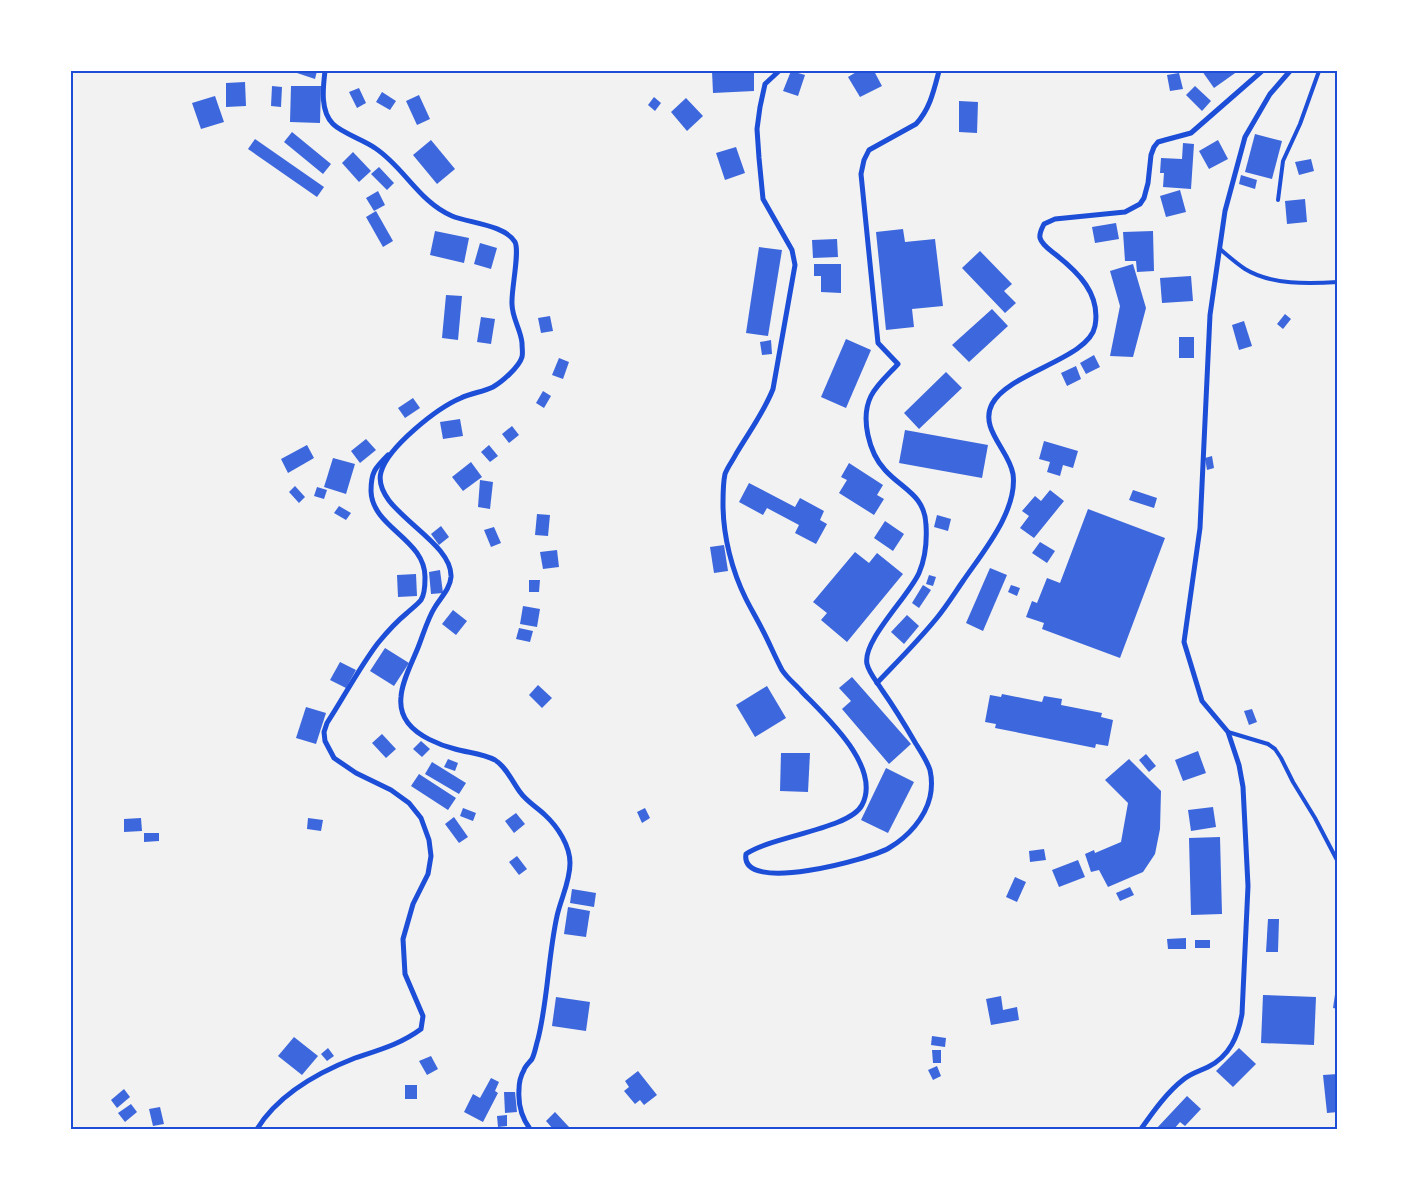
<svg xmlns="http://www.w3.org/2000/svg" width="1409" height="1200" font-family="Barlow,sans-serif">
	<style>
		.building { fill: #3d67dc }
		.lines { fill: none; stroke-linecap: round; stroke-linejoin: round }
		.service { stroke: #1d4ed8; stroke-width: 4 }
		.minor { stroke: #1d4ed8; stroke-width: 5 }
		.neatline { fill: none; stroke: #1d4ed8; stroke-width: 2 }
	</style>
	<rect width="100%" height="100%" fill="#f2f2f2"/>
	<!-- building -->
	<g class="building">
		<path d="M 298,71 L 317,71 L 315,79 L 297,73 Z"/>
		<path d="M 712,71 L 754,71 L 754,91 L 713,93 Z"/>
		<path d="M 791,71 L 805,75 L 798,96 L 783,91 Z"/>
		<path d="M 858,71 L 874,71 L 882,86 L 860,97 L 848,77 Z"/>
		<path d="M 1202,71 L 1238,71 L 1214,88 Z"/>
		<path d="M 1179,73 L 1183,89 L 1170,91 L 1167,75 Z"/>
		<path d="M 245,82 L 246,106 L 226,107 L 226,83 Z"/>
		<path d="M 272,86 L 282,87 L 281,107 L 271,106 Z"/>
		<path d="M 291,86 L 321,86 L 320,123 L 290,122 Z"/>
		<path d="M 1195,86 L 1211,101 L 1202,111 L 1186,95 Z"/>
		<path d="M 359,88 L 366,103 L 357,108 L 349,92 Z"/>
		<path d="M 382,92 L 396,101 L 390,110 L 376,102 Z"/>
		<path d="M 419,95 L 430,119 L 417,125 L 406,101 Z"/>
		<path d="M 215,96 L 224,122 L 201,129 L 192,103 Z"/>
		<path d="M 654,97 L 661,103 L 655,111 L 648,105 Z"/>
		<path d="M 686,98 L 703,116 L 687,131 L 671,112 Z"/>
		<path d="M 959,101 L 978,102 L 977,133 L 959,132 Z"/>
		<path d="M 292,132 L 331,164 L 323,174 L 284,142 Z"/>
		<path d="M 1255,134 L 1282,141 L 1272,179 L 1245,172 Z"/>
		<path d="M 255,139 L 324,187 L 317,197 L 248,149 Z"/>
		<path d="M 431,140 L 455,169 L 437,184 L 413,155 Z"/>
		<path d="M 1218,140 L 1228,159 L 1209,169 L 1199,151 Z"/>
		<path d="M 1183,143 L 1194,144 L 1191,189 L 1163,187 L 1164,173 L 1160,173 L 1161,158 L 1182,159 Z"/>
		<path d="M 736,147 L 745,173 L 725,180 L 716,153 Z"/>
		<path d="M 353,152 L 371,171 L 359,182 L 342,163 Z"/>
		<path d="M 1311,159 L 1314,171 L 1299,175 L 1295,162 Z"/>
		<path d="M 379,167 L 394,183 L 387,190 L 371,174 Z"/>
		<path d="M 1241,175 L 1257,180 L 1255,189 L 1239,184 Z"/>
		<path d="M 1180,190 L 1186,212 L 1166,217 L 1160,196 Z"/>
		<path d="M 378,191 L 385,205 L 374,211 L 366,198 Z"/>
		<path d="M 1305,199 L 1307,222 L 1287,224 L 1285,201 Z"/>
		<path d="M 376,211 L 393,241 L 383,247 L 366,217 Z"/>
		<path d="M 1116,223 L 1119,239 L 1095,243 L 1092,227 Z"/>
		<path d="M 903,229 L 905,242 L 935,239 L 943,306 L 912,309 L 914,327 L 886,330 L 876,232 Z"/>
		<path d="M 435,231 L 469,238 L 464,263 L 430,255 Z"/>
		<path d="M 1153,231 L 1154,271 L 1137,272 L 1136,261 L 1125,261 L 1123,232 Z"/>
		<path d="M 837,239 L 838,257 L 813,258 L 812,240 Z"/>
		<path d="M 480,243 L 497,248 L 491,269 L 474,264 Z"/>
		<path d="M 759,247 L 782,250 L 768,336 L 746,333 Z"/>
		<path d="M 980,251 L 1012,284 L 1004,291 L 1016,303 L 1005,313 L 962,268 Z"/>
		<path d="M 814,264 L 841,264 L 841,293 L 821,292 L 821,276 L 814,276 Z"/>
		<path d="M 1133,264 L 1146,308 L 1133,357 L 1110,356 L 1120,306 L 1110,271 Z"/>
		<path d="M 1191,276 L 1193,301 L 1162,303 L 1160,278 Z"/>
		<path d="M 446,295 L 462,296 L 458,340 L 442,338 Z"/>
		<path d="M 992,309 L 1008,326 L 969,362 L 952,345 Z"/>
		<path d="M 1285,314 L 1291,319 L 1283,329 L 1277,324 Z"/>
		<path d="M 550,316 L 553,331 L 541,333 L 538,318 Z"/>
		<path d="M 481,317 L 495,319 L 491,344 L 477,342 Z"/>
		<path d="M 1244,321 L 1252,346 L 1239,350 L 1232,325 Z"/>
		<rect x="1179" y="337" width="15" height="21"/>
		<path d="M 846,339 L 871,350 L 846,408 L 821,397 Z"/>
		<path d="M 771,340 L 772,354 L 762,355 L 760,342 Z"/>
		<path d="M 1094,355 L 1100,367 L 1086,374 L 1080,363 Z"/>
		<path d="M 559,358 L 569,362 L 563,379 L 552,375 Z"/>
		<path d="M 1076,366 L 1081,379 L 1067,386 L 1061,373 Z"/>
		<path d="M 946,372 L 962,388 L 919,429 L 904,413 Z"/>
		<path d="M 543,391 L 551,396 L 544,408 L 536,403 Z"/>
		<path d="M 413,398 L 420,408 L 405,418 L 398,408 Z"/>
		<path d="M 460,419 L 463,436 L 443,439 L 440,422 Z"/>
		<path d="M 512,426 L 519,435 L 509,443 L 502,434 Z"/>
		<path d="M 905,430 L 988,445 L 982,478 L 899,463 Z"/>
		<path d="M 366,439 L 376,450 L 360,463 L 351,451 Z"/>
		<path d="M 1044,441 L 1078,451 L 1073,468 L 1063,465 L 1060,476 L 1047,472 L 1050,462 L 1039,459 Z"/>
		<path d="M 307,445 L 314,458 L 288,473 L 281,459 Z"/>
		<path d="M 489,445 L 498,456 L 490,462 L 481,452 Z"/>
		<path d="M 1212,456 L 1214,468 L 1207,470 L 1205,458 Z"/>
		<path d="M 333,458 L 355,464 L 346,494 L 324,487 Z"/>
		<path d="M 471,462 L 482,477 L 463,491 L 452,477 Z"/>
		<path d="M 849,463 L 883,485 L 877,495 L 884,499 L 874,515 L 839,493 L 847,480 L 841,477 Z"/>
		<path d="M 480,480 L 493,482 L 490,509 L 478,507 Z"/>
		<path d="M 749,483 L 795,507 L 800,498 L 824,511 L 820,520 L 827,524 L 816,544 L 795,533 L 799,525 L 767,508 L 763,515 L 739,502 Z"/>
		<path d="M 295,486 L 305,497 L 299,503 L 289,492 Z"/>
		<path d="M 317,487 L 327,490 L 324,499 L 314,496 Z"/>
		<path d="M 1050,490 L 1064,501 L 1034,538 L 1020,528 L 1029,516 L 1022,511 L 1035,496 L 1041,501 Z"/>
		<path d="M 1133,490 L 1157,498 L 1154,508 L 1129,500 Z"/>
		<path d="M 339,506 L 351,513 L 346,520 L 334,513 Z"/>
		<path d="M 1088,509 L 1165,538 L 1120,658 L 1042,629 L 1044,623 L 1026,617 L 1032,601 L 1037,603 L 1047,578 L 1060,583 Z"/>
		<path d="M 537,514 L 550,515 L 548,536 L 535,535 Z"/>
		<path d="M 937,515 L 951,519 L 948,531 L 934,527 Z"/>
		<path d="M 885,521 L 904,534 L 893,551 L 874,538 Z"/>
		<path d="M 441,526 L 449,537 L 439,545 L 431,534 Z"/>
		<path d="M 494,527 L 501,543 L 491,547 L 484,530 Z"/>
		<path d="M 1040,542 L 1055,551 L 1047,563 L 1032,553 Z"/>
		<path d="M 724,545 L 728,571 L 714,573 L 710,547 Z"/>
		<path d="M 557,550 L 559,567 L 543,569 L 540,552 Z"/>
		<path d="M 855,552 L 869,563 L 877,553 L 903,574 L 847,642 L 821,620 L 827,613 L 813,602 Z"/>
		<path d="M 990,568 L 1007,575 L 983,631 L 966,623 Z"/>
		<path d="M 440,570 L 443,593 L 431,594 L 429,572 Z"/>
		<path d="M 416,574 L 417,596 L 398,597 L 397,575 Z"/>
		<path d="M 929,575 L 936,577 L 933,586 L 926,584 Z"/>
		<path d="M 529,580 L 540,580 L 539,592 L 529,592 Z"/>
		<path d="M 923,585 L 931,590 L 919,608 L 912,603 Z"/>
		<path d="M 1011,585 L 1020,588 L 1017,596 L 1008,592 Z"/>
		<path d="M 523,606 L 540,609 L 537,627 L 520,624 Z"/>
		<path d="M 453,610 L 467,621 L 456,635 L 442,624 Z"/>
		<path d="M 907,615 L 919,626 L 904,644 L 891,632 Z"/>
		<path d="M 519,628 L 533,631 L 530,642 L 516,639 Z"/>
		<path d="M 385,648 L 409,663 L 394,686 L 370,671 Z"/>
		<path d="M 340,662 L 356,670 L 346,688 L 330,680 Z"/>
		<path d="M 852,677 L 911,744 L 889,764 L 842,709 L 851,701 L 839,688 Z"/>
		<path d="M 538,685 L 552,698 L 542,708 L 529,695 Z"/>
		<path d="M 767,686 L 786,718 L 755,737 L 736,705 Z"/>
		<path d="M 1002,694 L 1042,702 L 1044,696 L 1062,699 L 1061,705 L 1102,713 L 1101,717 L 1113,720 L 1108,746 L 1096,744 L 1095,748 L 995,728 L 996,724 L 985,722 L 990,695 L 1001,697 Z"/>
		<path d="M 306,707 L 326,713 L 316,744 L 296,738 Z"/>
		<path d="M 1252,709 L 1257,722 L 1249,725 L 1244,711 Z"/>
		<path d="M 382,734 L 396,749 L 386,758 L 372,743 Z"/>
		<path d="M 421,741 L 430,749 L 422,757 L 413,749 Z"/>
		<path d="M 1198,751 L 1206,773 L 1183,781 L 1175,760 Z"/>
		<path d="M 781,753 L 810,753 L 808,792 L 780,791 Z"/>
		<path d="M 1146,754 L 1156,766 L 1149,772 L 1139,760 Z"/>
		<path d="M 448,759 L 458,763 L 455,771 L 444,767 Z"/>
		<path d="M 1129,759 L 1161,791 L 1160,829 L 1155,854 L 1143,872 L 1108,887 L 1099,870 L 1091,872 L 1085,854 L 1094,850 L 1095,853 L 1121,842 L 1128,803 L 1105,780 Z"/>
		<path d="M 432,762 L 466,783 L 459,794 L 425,774 Z"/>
		<path d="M 886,768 L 914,782 L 888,833 L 861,820 Z"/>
		<path d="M 419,774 L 456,798 L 448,810 L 411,786 Z"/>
		<path d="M 1213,807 L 1216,827 L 1191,831 L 1188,810 Z"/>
		<path d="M 463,808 L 476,813 L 473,821 L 460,816 Z"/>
		<path d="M 645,808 L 650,818 L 642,823 L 637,812 Z"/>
		<path d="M 516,813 L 525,824 L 514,833 L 505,821 Z"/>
		<path d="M 454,817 L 468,837 L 459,843 L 445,824 Z"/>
		<path d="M 141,818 L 142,831 L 124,832 L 124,819 Z"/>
		<path d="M 308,818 L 323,820 L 321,831 L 307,829 Z"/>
		<path d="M 144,833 L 159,833 L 159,841 L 144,842 Z"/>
		<path d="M 1220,837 L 1222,914 L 1191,915 L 1189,838 Z"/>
		<path d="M 1044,849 L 1046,860 L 1030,862 L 1029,851 Z"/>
		<path d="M 517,856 L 527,869 L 519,875 L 509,862 Z"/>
		<path d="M 1078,860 L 1085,877 L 1059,887 L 1052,870 Z"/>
		<path d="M 1015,877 L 1026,882 L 1017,902 L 1006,897 Z"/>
		<path d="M 1130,887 L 1134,895 L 1120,901 L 1116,893 Z"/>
		<path d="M 572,889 L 596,893 L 594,907 L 570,903 Z"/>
		<path d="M 568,907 L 590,911 L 586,937 L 564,934 Z"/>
		<path d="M 1268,919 L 1279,919 L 1278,952 L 1266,952 Z"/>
		<path d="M 1186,938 L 1186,949 L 1168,949 L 1167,939 Z"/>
		<rect x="1195" y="940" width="15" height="8"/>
		<path d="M 1337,981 L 1338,981 L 1338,1009 L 1333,1008 Z"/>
		<path d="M 1263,995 L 1316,997 L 1314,1045 L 1261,1043 Z"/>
		<path d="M 1001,996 L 1003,1010 L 1017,1007 L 1019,1020 L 991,1025 L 986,999 Z"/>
		<path d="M 556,997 L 590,1002 L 586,1031 L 552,1026 Z"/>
		<path d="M 932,1036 L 946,1038 L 945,1047 L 931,1045 Z"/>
		<path d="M 294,1037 L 318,1056 L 302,1075 L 278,1056 Z"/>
		<path d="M 328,1048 L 334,1056 L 327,1061 L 321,1054 Z"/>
		<path d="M 1239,1048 L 1256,1064 L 1233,1087 L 1216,1071 Z"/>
		<path d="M 932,1050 L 941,1050 L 941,1063 L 933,1063 Z"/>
		<path d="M 431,1056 L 438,1069 L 427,1075 L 419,1061 Z"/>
		<path d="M 937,1066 L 941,1076 L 933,1080 L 928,1070 Z"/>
		<path d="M 638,1071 L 657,1095 L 644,1105 L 640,1100 L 635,1104 L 624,1091 L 629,1087 L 625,1081 Z"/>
		<path d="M 1338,1074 L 1338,1112 L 1327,1113 L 1323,1075 Z"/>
		<path d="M 491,1078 L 499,1082 L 495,1091 L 498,1093 L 483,1122 L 464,1112 L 473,1094 L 480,1098 Z"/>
		<rect x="405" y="1085" width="12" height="14"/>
		<path d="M 124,1089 L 130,1097 L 117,1108 L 111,1100 Z"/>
		<path d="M 504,1092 L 515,1092 L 517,1112 L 505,1113 Z"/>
		<path d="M 1187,1096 L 1201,1109 L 1185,1126 L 1180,1122 L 1174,1129 L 1156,1129 Z"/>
		<path d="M 131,1104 L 137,1112 L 125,1122 L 118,1113 Z"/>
		<path d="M 160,1107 L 164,1124 L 153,1126 L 149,1109 Z"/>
		<path d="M 555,1112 L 569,1127 L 566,1129 L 553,1129 L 546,1121 Z"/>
		<path d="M 507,1115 L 507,1126 L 498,1127 L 497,1116 Z"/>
	</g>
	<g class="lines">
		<!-- service -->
		<g class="service">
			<path d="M 1278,200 L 1283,161 L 1300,124 L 1319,71"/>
			<path d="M 1220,249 C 1228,256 1236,263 1245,269 C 1271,285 1309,284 1338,282"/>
			<path d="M 1228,732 L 1268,744 L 1275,749 L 1281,758 L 1293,782 L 1315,818 L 1338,862"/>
		</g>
		<!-- minor -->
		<g class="minor">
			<path d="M 325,71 C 323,88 320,111 333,124 C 342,133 364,140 375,148 C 404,167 419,202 452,216 C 469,223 505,225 515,242 C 520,252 511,290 512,304 C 512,318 521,330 522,343 C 522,348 523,353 522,357 C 519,367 502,382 493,387 C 483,392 471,393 461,398 C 437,408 388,447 381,472 C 371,510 453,539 451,577 C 450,589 441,597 435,607 C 428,618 424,632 419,645 C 413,661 402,680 401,697 C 400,706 402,715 408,723 C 418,736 439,745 455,749 C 469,753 482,753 495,760 C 506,767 512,781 520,792 C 527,802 537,807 545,815 C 558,827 570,846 570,863 C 570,882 561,898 557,916 C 548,957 548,999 538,1039 C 536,1045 535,1053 532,1059 C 530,1062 525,1066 524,1070 C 521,1075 519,1084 519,1090 C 518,1104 522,1118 530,1129"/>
			<path d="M 779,71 L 765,84 L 760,107 L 757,129 L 759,158 L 763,199 L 792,250 L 795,265 L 773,389 C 764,412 749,432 736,454 C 733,460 727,468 725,474 C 723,483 723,495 723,504 C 723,536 732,571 746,599 C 751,609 757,619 762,629 C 769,642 775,657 782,670 C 787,678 796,685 802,692 C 826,717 882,767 862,805 C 850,829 772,836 746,854 C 739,895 871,859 889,848 C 908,837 925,818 930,797 C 932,788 932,779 930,770 C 927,761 921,752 916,744 C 905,725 894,707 882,690 C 877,682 869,673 867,664 C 862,641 909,596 919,573 C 925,559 927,541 926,525 C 925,495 902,489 885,470 C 869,453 860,418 871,396 C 877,384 889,374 898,364 L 878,343 L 861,174 L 864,160 L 869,150 L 916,124 C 930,109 934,90 939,71"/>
			<path d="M 877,683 C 897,662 918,641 936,619 C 946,607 954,594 963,581 C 982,553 1018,511 1013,474 C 1009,450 979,429 992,404 C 1009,372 1089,359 1095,326 C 1101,294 1078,272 1055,254 C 1050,250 1042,245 1040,238 C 1039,233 1042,228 1044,224 L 1055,219 L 1125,212 L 1140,204 L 1144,198 L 1148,183 L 1151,155 L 1154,147 L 1158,142 L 1165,140 L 1191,133 L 1262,71"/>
			<path d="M 257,1129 C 278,1095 319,1072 355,1058 C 379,1050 401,1044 421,1029 L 423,1016 L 405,974 L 403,939 L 413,904 L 428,874 L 431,856 L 429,840 L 421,818 L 409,803 L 391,790 L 356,773 L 334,758 L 325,741 L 324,732 L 327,723 C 344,697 359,668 378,643 C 387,632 396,622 407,613 C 411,609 417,605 421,600 C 425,594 425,585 425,578 C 426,539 372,528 371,491 C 371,472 375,468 388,455"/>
			<path d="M 1141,1129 C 1153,1112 1167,1092 1184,1079 C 1192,1073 1200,1071 1208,1067 C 1230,1056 1238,1036 1242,1014 L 1248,886 L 1243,787 L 1239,765 L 1228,732 L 1202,701 L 1184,642 L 1200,528 L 1210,315 L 1225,211 L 1245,137 L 1270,94 L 1290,71"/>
		</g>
	</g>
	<!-- border -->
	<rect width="1409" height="1200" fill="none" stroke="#ffffff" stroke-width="145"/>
	<rect x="72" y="72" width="1264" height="1056" class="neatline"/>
</svg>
